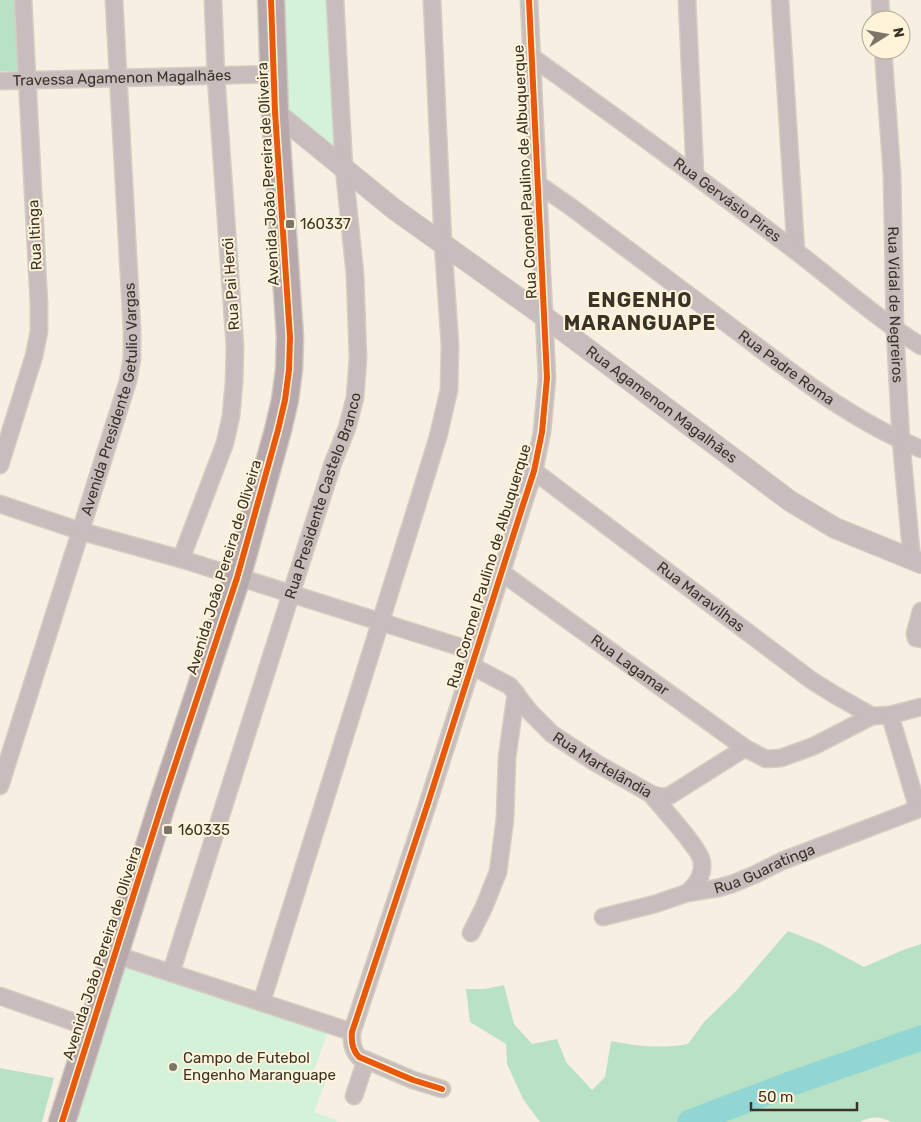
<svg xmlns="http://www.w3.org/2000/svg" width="921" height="1122" font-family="Rubik,sans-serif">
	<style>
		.green { fill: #d3f2d9 }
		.forest { fill: #b9e1c5 }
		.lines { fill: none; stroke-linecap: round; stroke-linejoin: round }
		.river { stroke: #92d6d3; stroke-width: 25 }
		.minor-casing { stroke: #d3cdc2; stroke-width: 19 }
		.tertiary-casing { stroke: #d3cdc2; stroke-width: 22 }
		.primary-casing { stroke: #d3cdc2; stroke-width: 29 }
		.minor { stroke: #c8bcbd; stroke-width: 16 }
		.tertiary { stroke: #c8bcbd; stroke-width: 20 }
		.primary { stroke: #b7a9ab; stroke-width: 26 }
		.cycleway-casing { stroke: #fff3da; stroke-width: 9 }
		.cycleway { stroke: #e8590c; stroke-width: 6 }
		.poi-dot { fill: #7c7669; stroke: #fff3da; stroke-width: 2 }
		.labels { text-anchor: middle; stroke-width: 4; stroke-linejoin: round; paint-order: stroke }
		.street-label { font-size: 15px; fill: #3a3428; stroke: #fff3da }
		.poi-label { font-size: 15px; fill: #3a3428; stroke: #fff3da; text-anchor: start }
		.district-label { font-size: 20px; font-weight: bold; letter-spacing: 1px; fill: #3a3428; stroke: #fff3da }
	</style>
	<rect width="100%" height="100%" fill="#f7f0e2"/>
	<!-- green -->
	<g class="green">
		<path d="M 271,0 L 333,0 L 340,160 L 275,112 Z"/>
		<path d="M 126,965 L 328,1031 L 313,1073 L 327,1078 L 314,1112 L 337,1120 L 336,1122 L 77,1122 Z"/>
	</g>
	<!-- forest -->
	<g class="forest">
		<path d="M 0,0 L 14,0 L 18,71 L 0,71 Z"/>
		<path d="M 788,931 L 821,944 L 864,967 L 903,950 L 921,944 L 921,1122 L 891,1122 C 881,1116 870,1116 860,1122 L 540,1122 L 523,1099 L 507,1064 L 506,1044 L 470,1022 L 466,989 L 484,989 L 504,985 L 514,1024 L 532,1044 L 557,1039 L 566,1062 L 592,1090 L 605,1077 L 611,1041 C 638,1046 660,1049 688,1044 L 704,1022 L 736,991 Z"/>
		<path d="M 0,1068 L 54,1078 L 42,1122 L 0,1122 Z"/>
	</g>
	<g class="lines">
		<!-- river -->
		<path class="river" d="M 690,1122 L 790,1084 L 921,1038"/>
		<defs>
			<g id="minor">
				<path d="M 687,0 L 695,174"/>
				<path d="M 780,0 L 796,251"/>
				<path d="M 880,0 L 881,20"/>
				<path id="s1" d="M 883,50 L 892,174 L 895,330 L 901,441 L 912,560"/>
				<path id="s2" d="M 532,57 C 617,118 702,180 785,243 C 831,277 873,316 921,346"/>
				<path id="s3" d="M 0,81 L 274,74"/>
				<path id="s4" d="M 538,184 L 571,207 C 628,250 685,292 742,335 C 800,379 853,421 921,449"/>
				<path d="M 0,465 L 34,356 L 39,331 L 39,305 L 23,0"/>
				<path id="s5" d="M 534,471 L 811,680 L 835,695 L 872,716"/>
				<path d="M 0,504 L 80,531 L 181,559 L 476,652"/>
				<path d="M 181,559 L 225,443 L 231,416 L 234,383 L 235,347 L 216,76 L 213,0"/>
				<path id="s6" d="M 501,572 L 745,748 L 766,759 L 781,758 L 814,746 L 872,716 L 890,715 L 921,707"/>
				<path d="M 921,611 L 915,634 L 916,638 L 921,639"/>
				<path id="s7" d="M 472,666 L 510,686 L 530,712 L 552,734 L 596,763 L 651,794 L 661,797 L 669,796 L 745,748"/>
				<path d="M 890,715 L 918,809"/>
				<path id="s8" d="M 0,786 L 128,381 L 132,358 L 132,330 L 114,0"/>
				<path d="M 651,794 C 661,807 702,850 702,863 C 703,876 697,884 687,893"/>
				<path id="s9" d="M 603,917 L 655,904 L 687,893 L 718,888 L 732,884 L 754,875 L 782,861 L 921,808"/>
				<path d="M 471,933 L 484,907 L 498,872 L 505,819 L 507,758 L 516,693"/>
				<path d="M 116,955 L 352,1032"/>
				<path id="s10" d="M 171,973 L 291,594 L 333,463 L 347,428 L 355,398 L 358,358 L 355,274 L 344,168 L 335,0"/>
				<path d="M 0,996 L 91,1028"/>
				<path d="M 262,1001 L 413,518 L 438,437 L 449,390 L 450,345 L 443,243 L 432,0"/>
				<path d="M 442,1089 L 413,1080 L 359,1057 C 352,1050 351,1042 352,1032 L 428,803 L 522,508 L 534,471 L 542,432 L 547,378 L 529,0"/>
				<path d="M 354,1096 L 366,1060"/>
			</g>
			<g id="tertiary">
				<path id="s11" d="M 275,112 L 394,209 L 545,317 L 790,501 L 835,528 L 921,563"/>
			</g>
			<path id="primary" d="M 62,1122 L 165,795 L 237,578 L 278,430 L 285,400 L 289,370 L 290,337 L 275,112 L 271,0"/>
		</defs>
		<!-- minor casing -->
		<use href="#minor" class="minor-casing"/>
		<!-- tertiary casing -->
		<use href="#tertiary" class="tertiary-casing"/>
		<!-- primary casing -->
		<use href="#primary" class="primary-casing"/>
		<!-- minor -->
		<use href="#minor" class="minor"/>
		<!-- tertiary -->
		<use href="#tertiary" class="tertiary"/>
		<!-- primary -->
		<use href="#primary" class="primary"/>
		<defs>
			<g id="cycleway">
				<path d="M 442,1089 L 413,1080 L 359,1057 C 352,1050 351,1042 352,1032 L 428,803 L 522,508 L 534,471 L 542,432 L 547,378 L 529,0"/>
				<path d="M 62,1122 L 165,795 L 237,578 L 278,430 L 285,400 L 289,370 L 290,337 L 275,112 L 271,0"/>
			</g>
		</defs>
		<!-- cycleway casing -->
		<use href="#cycleway" class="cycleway-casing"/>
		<!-- cycleway -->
		<use href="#cycleway" class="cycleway"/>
	</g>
	<!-- markers -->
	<g class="poi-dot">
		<rect x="285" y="219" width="10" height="10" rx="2.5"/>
		<rect x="163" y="825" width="10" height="10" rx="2.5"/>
		<circle cx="173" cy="1067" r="5"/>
	</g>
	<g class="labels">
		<!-- street labels -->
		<g class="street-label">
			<text dy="5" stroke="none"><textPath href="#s3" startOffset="122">Travessa Agamenon Magalhães</textPath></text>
			<text transform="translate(525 172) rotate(-93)" y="5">Rua Coronel Paulino de Albuquerque</text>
			<text transform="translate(268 174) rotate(-93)" y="5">Avenida João Pereira de Oliveira</text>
			<text dy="5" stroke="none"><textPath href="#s2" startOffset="242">Rua Gervásio Pires</textPath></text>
			<text transform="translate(35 235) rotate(-93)" y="5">Rua Itinga</text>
			<text transform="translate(231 284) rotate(-94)" y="5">Rua Pai Herói</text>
			<text dy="5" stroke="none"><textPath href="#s1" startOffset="255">Rua Vidal de Negreiros</textPath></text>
			<text dy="5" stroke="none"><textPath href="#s4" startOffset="309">Rua Padre Roma</textPath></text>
			<text dy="5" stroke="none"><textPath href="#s8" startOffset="404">Avenida Presidente Getulio Vargas</textPath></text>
			<text dy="5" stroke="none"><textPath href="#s11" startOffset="485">Rua Agamenon Magalhães</textPath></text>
			<text dy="5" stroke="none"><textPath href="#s10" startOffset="501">Rua Presidente Castelo Branco</textPath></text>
			<text transform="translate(489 566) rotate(-73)" y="5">Rua Coronel Paulino de Albuquerque</text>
			<text transform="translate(224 567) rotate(-73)" y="5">Avenida João Pereira de Oliveira</text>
			<text dy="5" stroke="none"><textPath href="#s5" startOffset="209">Rua Maravilhas</textPath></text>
			<text dy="5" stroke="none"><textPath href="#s6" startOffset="159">Rua Lagamar</textPath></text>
			<text dy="5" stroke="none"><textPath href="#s7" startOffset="166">Rua Martelândia</textPath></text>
			<text dy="5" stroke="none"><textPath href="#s9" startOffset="169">Rua Guaratinga</textPath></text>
			<text transform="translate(102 953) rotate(-72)" y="5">Avenida João Pereira de Oliveira</text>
		</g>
		<!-- poi labels -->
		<g class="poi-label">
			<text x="300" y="229">160337</text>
			<text x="178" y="835">160335</text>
			<text x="183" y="1063">Campo de Futebol<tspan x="183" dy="17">Engenho Maranguape</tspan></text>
		</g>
		<!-- district labels -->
		<g class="district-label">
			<text x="640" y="307">ENGENHO<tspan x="640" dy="23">MARANGUAPE</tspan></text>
		</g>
	</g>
	<!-- north arrow -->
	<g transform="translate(886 35) rotate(79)"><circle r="24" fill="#fff3da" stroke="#b0a793"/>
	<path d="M0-4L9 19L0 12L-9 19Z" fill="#7c7669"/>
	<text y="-8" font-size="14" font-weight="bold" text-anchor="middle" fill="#3a3428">N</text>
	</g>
	<!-- scale -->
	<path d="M751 1102v8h106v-8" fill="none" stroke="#3a3428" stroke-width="2.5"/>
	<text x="758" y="1102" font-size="15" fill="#3a3428" stroke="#fff3da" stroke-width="4" paint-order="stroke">50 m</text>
</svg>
